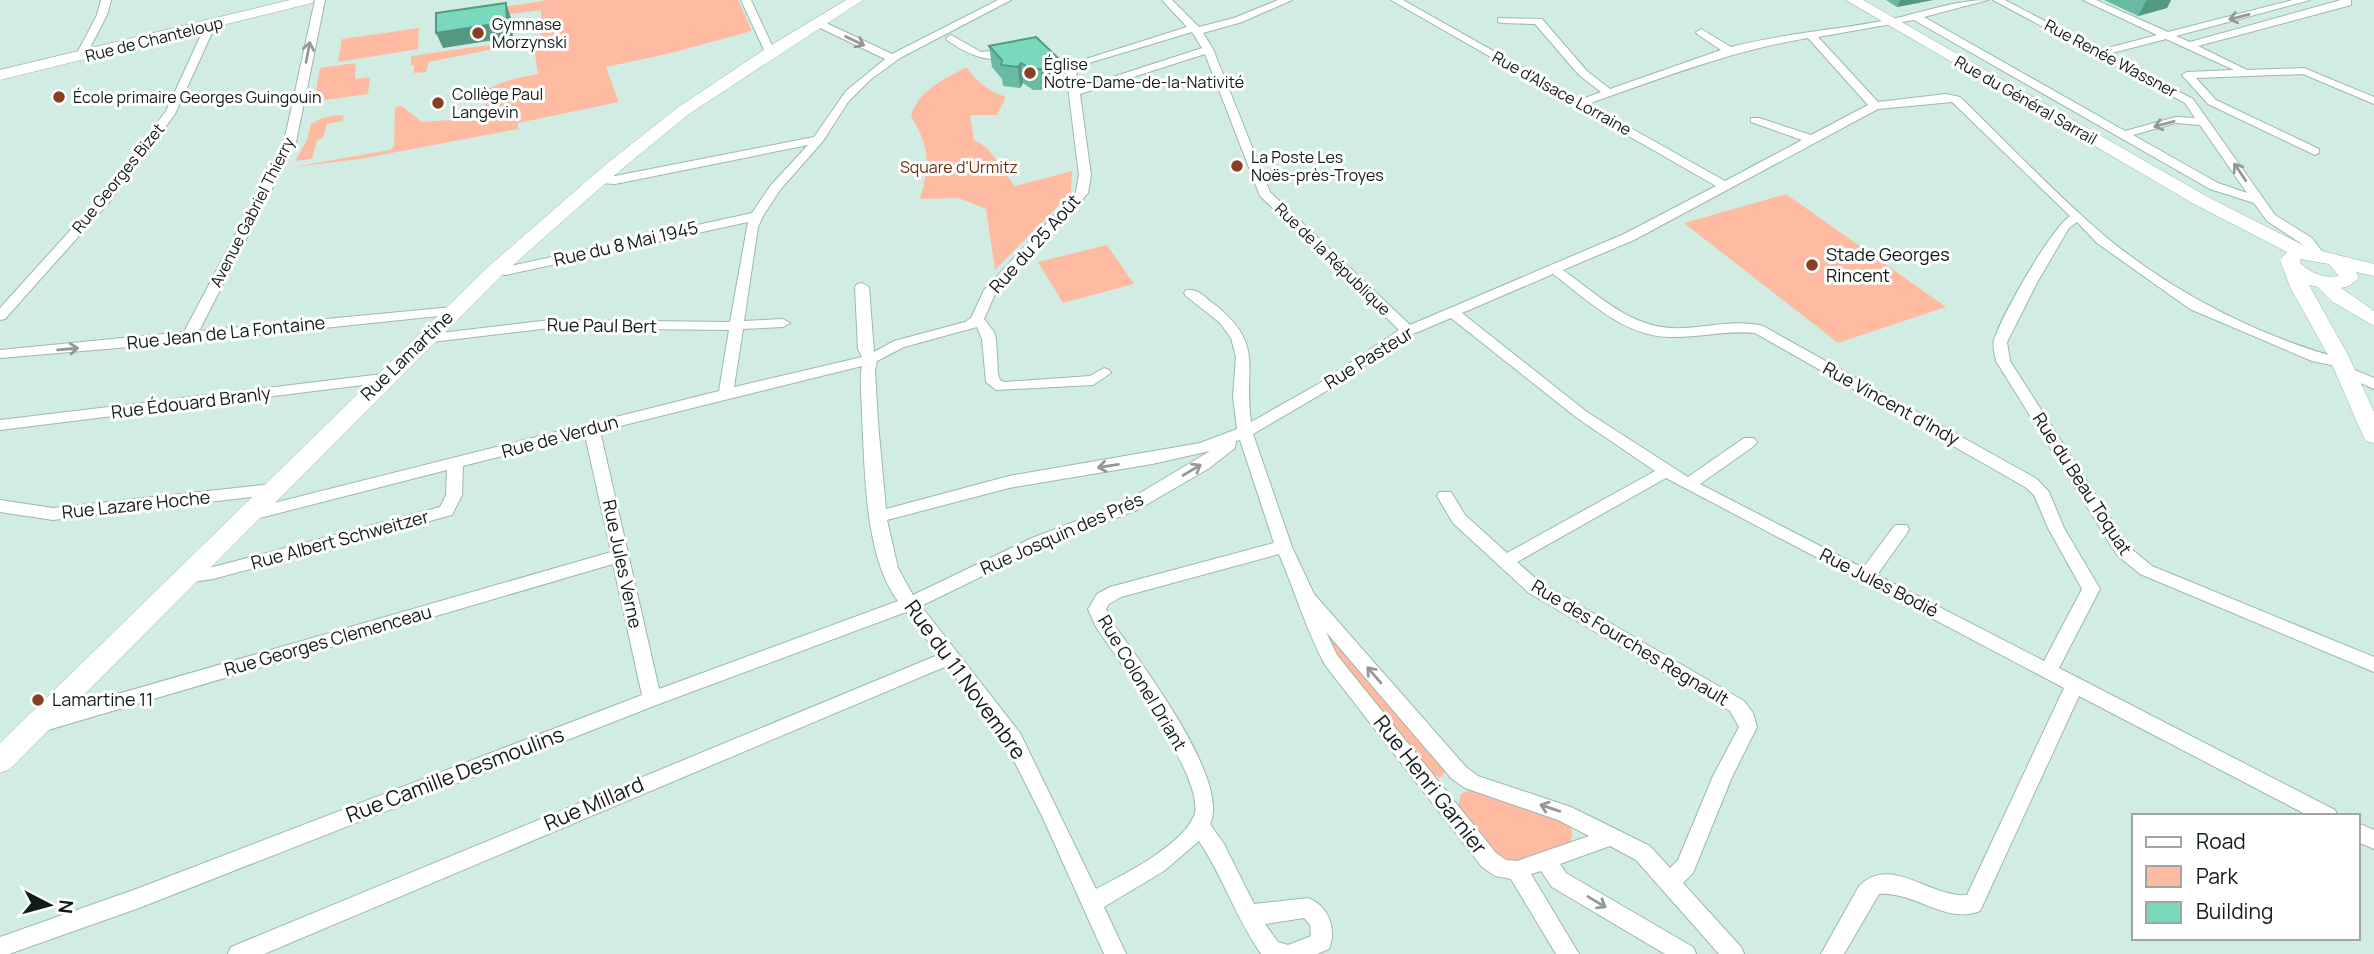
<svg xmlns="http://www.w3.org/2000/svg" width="2374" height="954" font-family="Manrope,sans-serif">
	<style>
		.green { fill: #febba2 }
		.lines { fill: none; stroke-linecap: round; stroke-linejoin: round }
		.street-casing { stroke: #9db8ae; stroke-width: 2 }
		.secondary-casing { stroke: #9db8ae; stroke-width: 1 }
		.street { fill: #fff; fill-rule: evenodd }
		.secondary { fill: #fff; fill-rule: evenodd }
		.wall { fill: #68bba2 }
		.shaded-wall { fill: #559884 }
		.building { fill: #79d9bc; stroke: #559884; stroke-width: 2 }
		.oneway { stroke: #949897 }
		.poi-dot { fill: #883f23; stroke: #fff; stroke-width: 2.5 }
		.labels { text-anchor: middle; stroke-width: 6; stroke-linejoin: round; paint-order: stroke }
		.far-poi-label { font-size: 16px; fill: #111b18; stroke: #fff; text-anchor: start }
		.far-street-label { font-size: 16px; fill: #111b18; stroke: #fff }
		.far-park-label { font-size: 16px; fill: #722d10; stroke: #fff }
		.street-label { font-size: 18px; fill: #111b18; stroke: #fff }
		.poi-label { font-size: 18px; fill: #111b18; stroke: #fff; text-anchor: start }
		.near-street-label { font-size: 21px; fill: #111b18; stroke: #fff }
	</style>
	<rect width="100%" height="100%" fill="#d1ede3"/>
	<!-- green -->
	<g class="green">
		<path d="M 548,0 L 738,0 L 752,31 L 667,54 L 606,67 L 619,102 L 518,123 L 518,129 L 360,159 L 293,167 L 390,150 L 394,146 L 395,107 L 402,106 L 422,122 L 478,118 L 484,113 L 485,104 L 507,102 L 509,97 L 502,96 L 485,102 L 485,91 C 500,81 518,78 538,74 L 533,41 L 429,62 L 426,72 L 414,73 L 414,65 L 411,65 L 411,56 L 538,38 L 542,44 L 541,10 L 490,17 L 490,9 Z"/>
		<path d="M 419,28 L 418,49 L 338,62 L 342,39 Z"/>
		<path d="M 356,63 L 355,79 L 370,77 L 368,94 L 325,100 L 323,97 L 315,96 L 320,68 Z"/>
		<path d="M 966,67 C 977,81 989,92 1006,97 L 997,115 L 970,115 L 974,140 C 993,148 1001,170 1015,186 L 1072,171 L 1071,193 L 995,270 L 986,209 L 958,198 L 920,199 C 930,163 930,148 911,116 C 918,90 944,80 966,67 Z"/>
		<path d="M 339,115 L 344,116 L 342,121 L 327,124 L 323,138 L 317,140 L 312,159 L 295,161 L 307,140 L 311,124 L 322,118 Z"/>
		<path d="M 1786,194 L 1946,307 L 1838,343 L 1684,223 Z"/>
		<path d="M 1107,245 L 1134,284 L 1063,303 L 1038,262 Z"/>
		<path d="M 1326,633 L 1446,769 L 1442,777 L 1433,776 L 1336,658 Z"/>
		<path d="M 1470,790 L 1478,791 L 1566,822 C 1573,829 1575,836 1568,844 C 1553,850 1537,859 1522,862 C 1494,867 1473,826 1458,807 L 1461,794 Z"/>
	</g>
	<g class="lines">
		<defs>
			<g id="street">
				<path d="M 101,0 L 111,0 L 107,15 L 84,59 L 76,59 L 75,57 L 97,15 Z"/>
				<path d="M 315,0 L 325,0 L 296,142 L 199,331 L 453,307 L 458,308 L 460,311 L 458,314 L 188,342 L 0,358 L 0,350 L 184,332 L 284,142 Z"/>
				<path d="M 741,0 L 751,0 L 775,52 L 774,54 L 765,52 Z"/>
				<path d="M 998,0 L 1011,0 L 900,58 L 870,80 L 848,102 L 823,141 L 780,190 L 763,216 L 758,227 L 744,321 L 783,319 L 790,323 L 783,327 L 743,329 L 734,387 L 862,357 L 858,349 L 855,287 L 857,284 L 862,283 L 869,287 L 874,352 L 894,341 L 965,322 L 971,318 L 984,290 L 1076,192 L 1079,175 L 1066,71 L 1070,64 L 1187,27 L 1162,0 L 1172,0 L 1199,27 L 1234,18 L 1278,0 L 1292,0 L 1242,22 L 1203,33 L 1213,49 L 1270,192 L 1410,325 L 1624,234 L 1716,186 L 1391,0 L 1403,0 L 1580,100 L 1601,92 L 1579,75 L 1535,24 L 1502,23 L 1498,22 L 1498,18 L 1542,19 L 1587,71 L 1610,89 L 1721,50 L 1697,34 L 1696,32 L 1701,29 L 1731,47 C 1784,33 1839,30 1892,19 C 1924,12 1955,0 1988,0 L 1924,17 L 2125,131 L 2176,117 L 2195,118 L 2185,103 L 1993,0 L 2005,0 L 2100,50 L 2157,35 L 2083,0 L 2096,0 L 2168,32 L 2293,0 L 2310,0 L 2176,36 L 2190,42 L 2341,0 L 2351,0 L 2351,5 L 2198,46 L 2247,70 L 2304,68 L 2374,97 L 2374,104 L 2303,74 L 2196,78 L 2216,100 L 2319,149 L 2319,153 L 2315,155 L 2208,104 L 2182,75 L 2187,72 L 2234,70 L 2166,39 L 2108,54 L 2193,99 L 2275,215 L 2312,238 L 2325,255 L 2319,259 L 2314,258 L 2302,244 L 2267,221 L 2254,203 L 2210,189 L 1914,20 L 1818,37 L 1878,102 L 1946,94 L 1960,97 C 2007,142 2056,195 2106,237 C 2175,294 2260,337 2346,360 L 2348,363 L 2345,366 L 2374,378 L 2374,389 L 2340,374 L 2338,371 L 2341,367 L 2312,361 L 2190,309 L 2097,243 L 2077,222 L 2069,228 L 2038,281 L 2007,342 L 2010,361 L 2129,547 L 2152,566 L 2374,657 L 2374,672 L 2140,574 L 2117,555 L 1996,361 C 1995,354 1992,346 1994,340 C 2002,315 2050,230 2070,216 L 1952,102 L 1878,109 L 1634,240 L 1563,270 C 1600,296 1633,331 1682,328 C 1709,327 1736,319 1763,326 L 2037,479 L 2049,492 L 2064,528 L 2100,589 L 2059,668 L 2335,810 L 2338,816 L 2309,816 L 2079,696 L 1980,911 C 1945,925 1915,891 1879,894 L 1844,954 L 1821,954 L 1859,886 C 1891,854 1930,898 1967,895 L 2064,688 L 1666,478 L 1517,562 L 1541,583 L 1744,701 L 1753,713 L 1757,727 L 1732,777 L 1693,873 L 1683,883 L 1741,947 L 1744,954 L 1719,954 L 1636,860 L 1610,846 L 1560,864 L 1566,873 L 1693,947 L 1696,954 L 1665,954 L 1552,887 L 1541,871 L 1531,874 L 1579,954 L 1556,954 L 1511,879 L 1495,876 L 1482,867 L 1325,665 C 1306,630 1295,591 1279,554 L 1121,597 L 1109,604 L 1106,609 L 1110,619 C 1137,658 1231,779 1210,824 L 1224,844 L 1254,904 L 1308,898 C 1329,906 1337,929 1329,949 L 1317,954 L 1261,954 C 1236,918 1223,877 1199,841 L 1164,871 L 1104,907 L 1126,954 L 1104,954 L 1042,816 L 1006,745 L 947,666 L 264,954 L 228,954 L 231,947 L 938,655 L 906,612 L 659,704 L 139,908 L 9,954 L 0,954 L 0,937 L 139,888 L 642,695 L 613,564 L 41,732 L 34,730 L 32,724 L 34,718 L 41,716 L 611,552 L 585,435 L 463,466 L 462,495 L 452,515 L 213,579 L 186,583 L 180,582 L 177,577 L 180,572 L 213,567 L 440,507 L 446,495 L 447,470 L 248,521 L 240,515 L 242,511 L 719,391 L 729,330 L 550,328 L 423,343 L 416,339 L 423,335 L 550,320 L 730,322 L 748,222 L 506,275 L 491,273 L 489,270 L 496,266 L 506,267 L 752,213 L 771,185 L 808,145 L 615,184 L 600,183 L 594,179 L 600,175 L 615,176 L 814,137 L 846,91 L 885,59 L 814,25 L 814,21 L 822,21 L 892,54 ZM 1192,32 L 1202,48 L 1079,88 L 1076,71 L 1079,66 ZM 1808,38 L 1868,105 L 1811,135 L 1759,118 L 1751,118 L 1751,122 L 1802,140 L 1725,181 L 1588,104 C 1662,78 1730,51 1808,38 ZM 1205,54 L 1260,196 L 1399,330 L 1320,383 L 1251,422 C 1243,366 1266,345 1214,304 C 1205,298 1198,288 1186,290 L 1184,293 L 1186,296 L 1220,323 L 1231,338 L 1236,357 L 1233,396 L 1237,429 L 1200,443 L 1009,476 L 886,509 L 878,423 L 875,370 L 877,361 L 904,347 L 977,327 L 982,339 L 986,382 L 996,390 L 1093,385 L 1111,373 L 1109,370 L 1104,368 L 1090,376 L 1004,382 L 1000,380 L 998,374 L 996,339 L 994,332 L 984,319 L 995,294 L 1088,193 L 1091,175 L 1080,94 ZM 2176,123 L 2200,125 L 2247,193 L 2218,183 L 2133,135 ZM 1553,274 C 1588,300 1623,336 1669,337 C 1698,338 1726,330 1755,333 L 2025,487 L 2034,495 L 2048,528 L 2082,589 L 2044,661 L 1877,575 L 1907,533 L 1909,529 L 1907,525 L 1895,525 L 1863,568 L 1700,484 L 1754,446 L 1757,442 L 1754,438 L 1744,438 L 1688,477 L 1587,412 L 1462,313 ZM 1451,318 L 1577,418 L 1655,471 L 1507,553 L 1465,515 L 1451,492 L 1439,492 L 1437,496 L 1453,523 L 1529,593 L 1730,711 L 1739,727 L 1713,776 L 1678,860 L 1670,868 L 1650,846 L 1571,807 L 1478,776 L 1466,767 L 1314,594 L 1292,547 L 1253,434 L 1330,389 L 1413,334 ZM 862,366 C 859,381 862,398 862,414 C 865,469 864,556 898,601 L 659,689 L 600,431 ZM 1240,440 L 1274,543 L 1110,587 L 1097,594 L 1088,609 L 1096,627 C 1117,658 1208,782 1194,816 C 1181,846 1125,874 1096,889 L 1020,733 L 921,606 L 1044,546 L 1137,510 L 1208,469 L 1235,448 L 1236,441 ZM 1210,451 L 1125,502 L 1032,538 L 913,595 L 898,568 L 887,520 L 1009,488 L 1152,464 ZM 1326,632 L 1452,779 L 1465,788 L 1558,820 L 1589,836 L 1517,861 L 1506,860 L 1496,853 L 1337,655 ZM 1304,918 L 1310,925 L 1311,936 L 1288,945 L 1278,942 L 1265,924 Z"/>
				<path d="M 211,21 L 216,24 L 175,114 L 111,200 L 5,319 L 0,320 L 0,308 L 103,194 L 166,111 L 206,24 Z"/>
				<path d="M 951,35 L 981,52 L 1011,49 L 1016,52 C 993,67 968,55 947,40 L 946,38 Z"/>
				<path d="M 382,374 L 389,379 L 387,382 L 0,430 L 0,420 Z"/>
				<path d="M 272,484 L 278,486 L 280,490 L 278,494 L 53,520 L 0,512 L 0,500 L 53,508 Z"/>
				<path d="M 2358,823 L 2374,830 L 2374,849 L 2358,842 Z"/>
			</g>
			<g id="secondary">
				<path d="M 290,0 L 314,0 L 312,3 L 0,80 L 0,70 Z"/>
				<path d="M 846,0 L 863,0 L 689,114 L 617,173 L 503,274 L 10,769 L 0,773 L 0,743 L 489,266 L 605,165 L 677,108 L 765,49 Z"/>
				<path d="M 1846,0 L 1863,0 L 2206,196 L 2309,248 L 2374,264 L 2374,276 L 2356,272 L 2359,278 L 2349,286 L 2341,288 L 2374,311 L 2374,326 L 2333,302 L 2318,287 L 2309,285 L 2348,355 L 2374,412 L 2374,443 L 2366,441 L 2363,436 L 2328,355 L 2291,289 L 2280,260 L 2287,252 L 2194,204 ZM 2300,259 L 2329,264 L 2339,276 C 2324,279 2311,273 2300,263 Z"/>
			</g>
		</defs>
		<!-- street casing -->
		<use href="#street" class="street-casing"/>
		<!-- secondary casing -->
		<use href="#secondary" class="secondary-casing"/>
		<!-- street -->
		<use href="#street" class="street"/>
		<!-- secondary -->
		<use href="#secondary" class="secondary"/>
	</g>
	<!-- wall -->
	<g class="wall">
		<path d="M 1886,0 L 1933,0 L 1897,7 Z"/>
		<path d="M 2104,0 L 2171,0 L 2167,8 L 2138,16 Z"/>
		<path d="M 1036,37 L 1061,79 L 1043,90 L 1033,90 L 1023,83 L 1020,88 L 1003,86 L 1002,79 L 992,67 L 989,46 Z"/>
	</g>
	<!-- shaded-wall -->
	<g class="shaded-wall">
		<path d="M 1900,0 L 1933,0 L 1897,7 Z"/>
		<path d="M 2148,0 L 2171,0 L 2167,8 L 2138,16 L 2146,1 Z"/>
		<path d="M 506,3 L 511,18 L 513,37 L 443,48 L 436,33 Z"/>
		<path d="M 1059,59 L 1061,79 L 1043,90 L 1041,69 Z"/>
		<path d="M 1021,63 L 1023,83 L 1020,88 L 1018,67 Z"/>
	</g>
	<!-- building -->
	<g class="building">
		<path d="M 506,3 L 507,22 L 436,33 L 436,13 Z"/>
		<path d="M 1036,37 L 1059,59 L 1041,69 L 1031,69 L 1021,63 L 1018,67 L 1001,65 L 1002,60 L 989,46 Z"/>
	</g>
	<!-- one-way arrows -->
	<defs><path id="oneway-shaft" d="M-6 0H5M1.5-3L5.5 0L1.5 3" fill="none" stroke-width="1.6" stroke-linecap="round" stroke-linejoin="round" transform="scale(1.75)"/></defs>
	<g class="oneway">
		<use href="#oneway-shaft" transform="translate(2239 17) rotate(166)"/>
		<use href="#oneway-shaft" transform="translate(855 41) rotate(26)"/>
		<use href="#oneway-shaft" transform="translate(308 52) rotate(-79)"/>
		<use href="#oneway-shaft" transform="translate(2164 124) rotate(165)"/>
		<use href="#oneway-shaft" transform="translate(2240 172) rotate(-124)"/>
		<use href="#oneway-shaft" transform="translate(68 349) rotate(-5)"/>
		<use href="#oneway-shaft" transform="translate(1108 466) rotate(171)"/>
		<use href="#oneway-shaft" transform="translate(1192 470) rotate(-31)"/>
		<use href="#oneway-shaft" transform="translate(1374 675) rotate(-131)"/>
		<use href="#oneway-shaft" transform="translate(1550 808) rotate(-161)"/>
		<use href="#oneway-shaft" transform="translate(1597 902) rotate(31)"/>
	</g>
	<!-- markers -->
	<g class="poi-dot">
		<circle cx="478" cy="33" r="7"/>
		<circle cx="1030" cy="73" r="7"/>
		<circle cx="59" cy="97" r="7"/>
		<circle cx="438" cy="103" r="7"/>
		<circle cx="1237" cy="166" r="7"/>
		<circle cx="1812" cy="265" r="7"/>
		<circle cx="38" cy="700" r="7"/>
	</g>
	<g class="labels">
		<!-- far-poi labels -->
		<g class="far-poi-label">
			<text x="492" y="30">Gymnase<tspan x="492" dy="18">Morzynski</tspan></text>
			<text x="1044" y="70">Église<tspan x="1044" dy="18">Notre-Dame-de-la-Nativité</tspan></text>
			<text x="452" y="100">Collège Paul<tspan x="452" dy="18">Langevin</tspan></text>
			<text x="73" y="103">École primaire Georges Guingouin</text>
			<text x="1251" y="163">La Poste Les<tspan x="1251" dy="18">Noës-près-Troyes</tspan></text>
		</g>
		<!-- far-street labels -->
		<g class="far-street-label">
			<text transform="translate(154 39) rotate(-14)" y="6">Rue de Chanteloup</text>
			<text transform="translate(2111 58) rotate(28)" y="6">Rue Renée Wassner</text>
			<text transform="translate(1562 93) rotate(29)" y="6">Rue d'Alsace Lorraine</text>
			<text transform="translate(2026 100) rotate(30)" y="6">Rue du Général Sarrail</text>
			<text transform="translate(118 178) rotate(-51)" y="6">Rue Georges Bizet</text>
			<text transform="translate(252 212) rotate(-63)" y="6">Avenue Gabriel Thierry</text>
			<text transform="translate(1333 259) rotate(44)" y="6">Rue de la République</text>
		</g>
		<!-- far-park labels -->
		<g class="far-park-label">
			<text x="959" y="173">Square d'Urmitz</text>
		</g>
		<!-- street labels -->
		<g class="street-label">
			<text transform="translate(626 244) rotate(-13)" y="6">Rue du 8 Mai 1945</text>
			<text transform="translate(1035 244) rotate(-48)" y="6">Rue du 25 Août</text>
			<text transform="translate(602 326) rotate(1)" y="6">Rue Paul Bert</text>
			<text transform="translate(226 333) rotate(-6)" y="6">Rue Jean de La Fontaine</text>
			<text transform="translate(407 356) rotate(-44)" y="6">Rue Lamartine</text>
			<text transform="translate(1369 358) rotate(-32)" y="6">Rue Pasteur</text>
			<text transform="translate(191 403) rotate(-7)" y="6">Rue Édouard Branly</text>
			<text transform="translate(1891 404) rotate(29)" y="6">Rue Vincent d'Indy</text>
			<text transform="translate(560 437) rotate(-15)" y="6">Rue de Verdun</text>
			<text transform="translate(2082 484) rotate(57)" y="6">Rue du Beau Toquat</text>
			<text transform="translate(136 505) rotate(-6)" y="6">Rue Lazare Hoche</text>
			<text transform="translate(1062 534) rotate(-24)" y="6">Rue Josquin des Prés</text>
			<text transform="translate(340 540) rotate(-15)" y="6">Rue Albert Schweitzer</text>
			<text transform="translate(622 564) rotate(78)" y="6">Rue Jules Verne</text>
			<text transform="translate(1879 583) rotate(27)" y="6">Rue Jules Bodié</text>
			<text transform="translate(328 641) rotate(-16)" y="6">Rue Georges Clemenceau</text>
			<text transform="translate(1630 643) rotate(31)" y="6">Rue des Fourches Regnault</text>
			<text transform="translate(1142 683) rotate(59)" y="6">Rue Colonel Driant</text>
		</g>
		<!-- poi labels -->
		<g class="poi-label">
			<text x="1826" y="261">Stade Georges<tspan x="1826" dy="21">Rincent</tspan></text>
			<text x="52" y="706">Lamartine 11</text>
		</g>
		<!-- near-street labels -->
		<g class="near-street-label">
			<text transform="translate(965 680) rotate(54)" y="7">Rue du 11 Novembre</text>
			<text transform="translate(455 775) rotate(-21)" y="7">Rue Camille Desmoulins</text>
			<text transform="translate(1430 785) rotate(52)" y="7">Rue Henri Garnier</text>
			<text transform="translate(594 804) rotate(-23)" y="7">Rue Millard</text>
		</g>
	</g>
	<!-- legend -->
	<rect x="2132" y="814" width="228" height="126" fill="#ffffff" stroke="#a0a4a3" stroke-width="2"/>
	<rect x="2146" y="837" width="35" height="10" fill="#ffffff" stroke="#a0a4a3" stroke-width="2"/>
	<text x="2196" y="849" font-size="21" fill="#111b18">Road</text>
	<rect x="2146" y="866" width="35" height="21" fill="#febba2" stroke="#a0a4a3" stroke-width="2"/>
	<text x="2196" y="884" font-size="21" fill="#111b18">Park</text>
	<rect x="2146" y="902" width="35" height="21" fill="#79d9bc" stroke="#a0a4a3" stroke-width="2"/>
	<text x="2196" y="919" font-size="21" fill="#111b18">Building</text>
	<!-- north arrow -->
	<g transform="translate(49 905) rotate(96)" stroke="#ffffff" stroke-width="5" paint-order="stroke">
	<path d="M0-5L12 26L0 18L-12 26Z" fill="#111b18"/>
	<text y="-10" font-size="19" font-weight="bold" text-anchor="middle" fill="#111b18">N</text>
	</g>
</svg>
